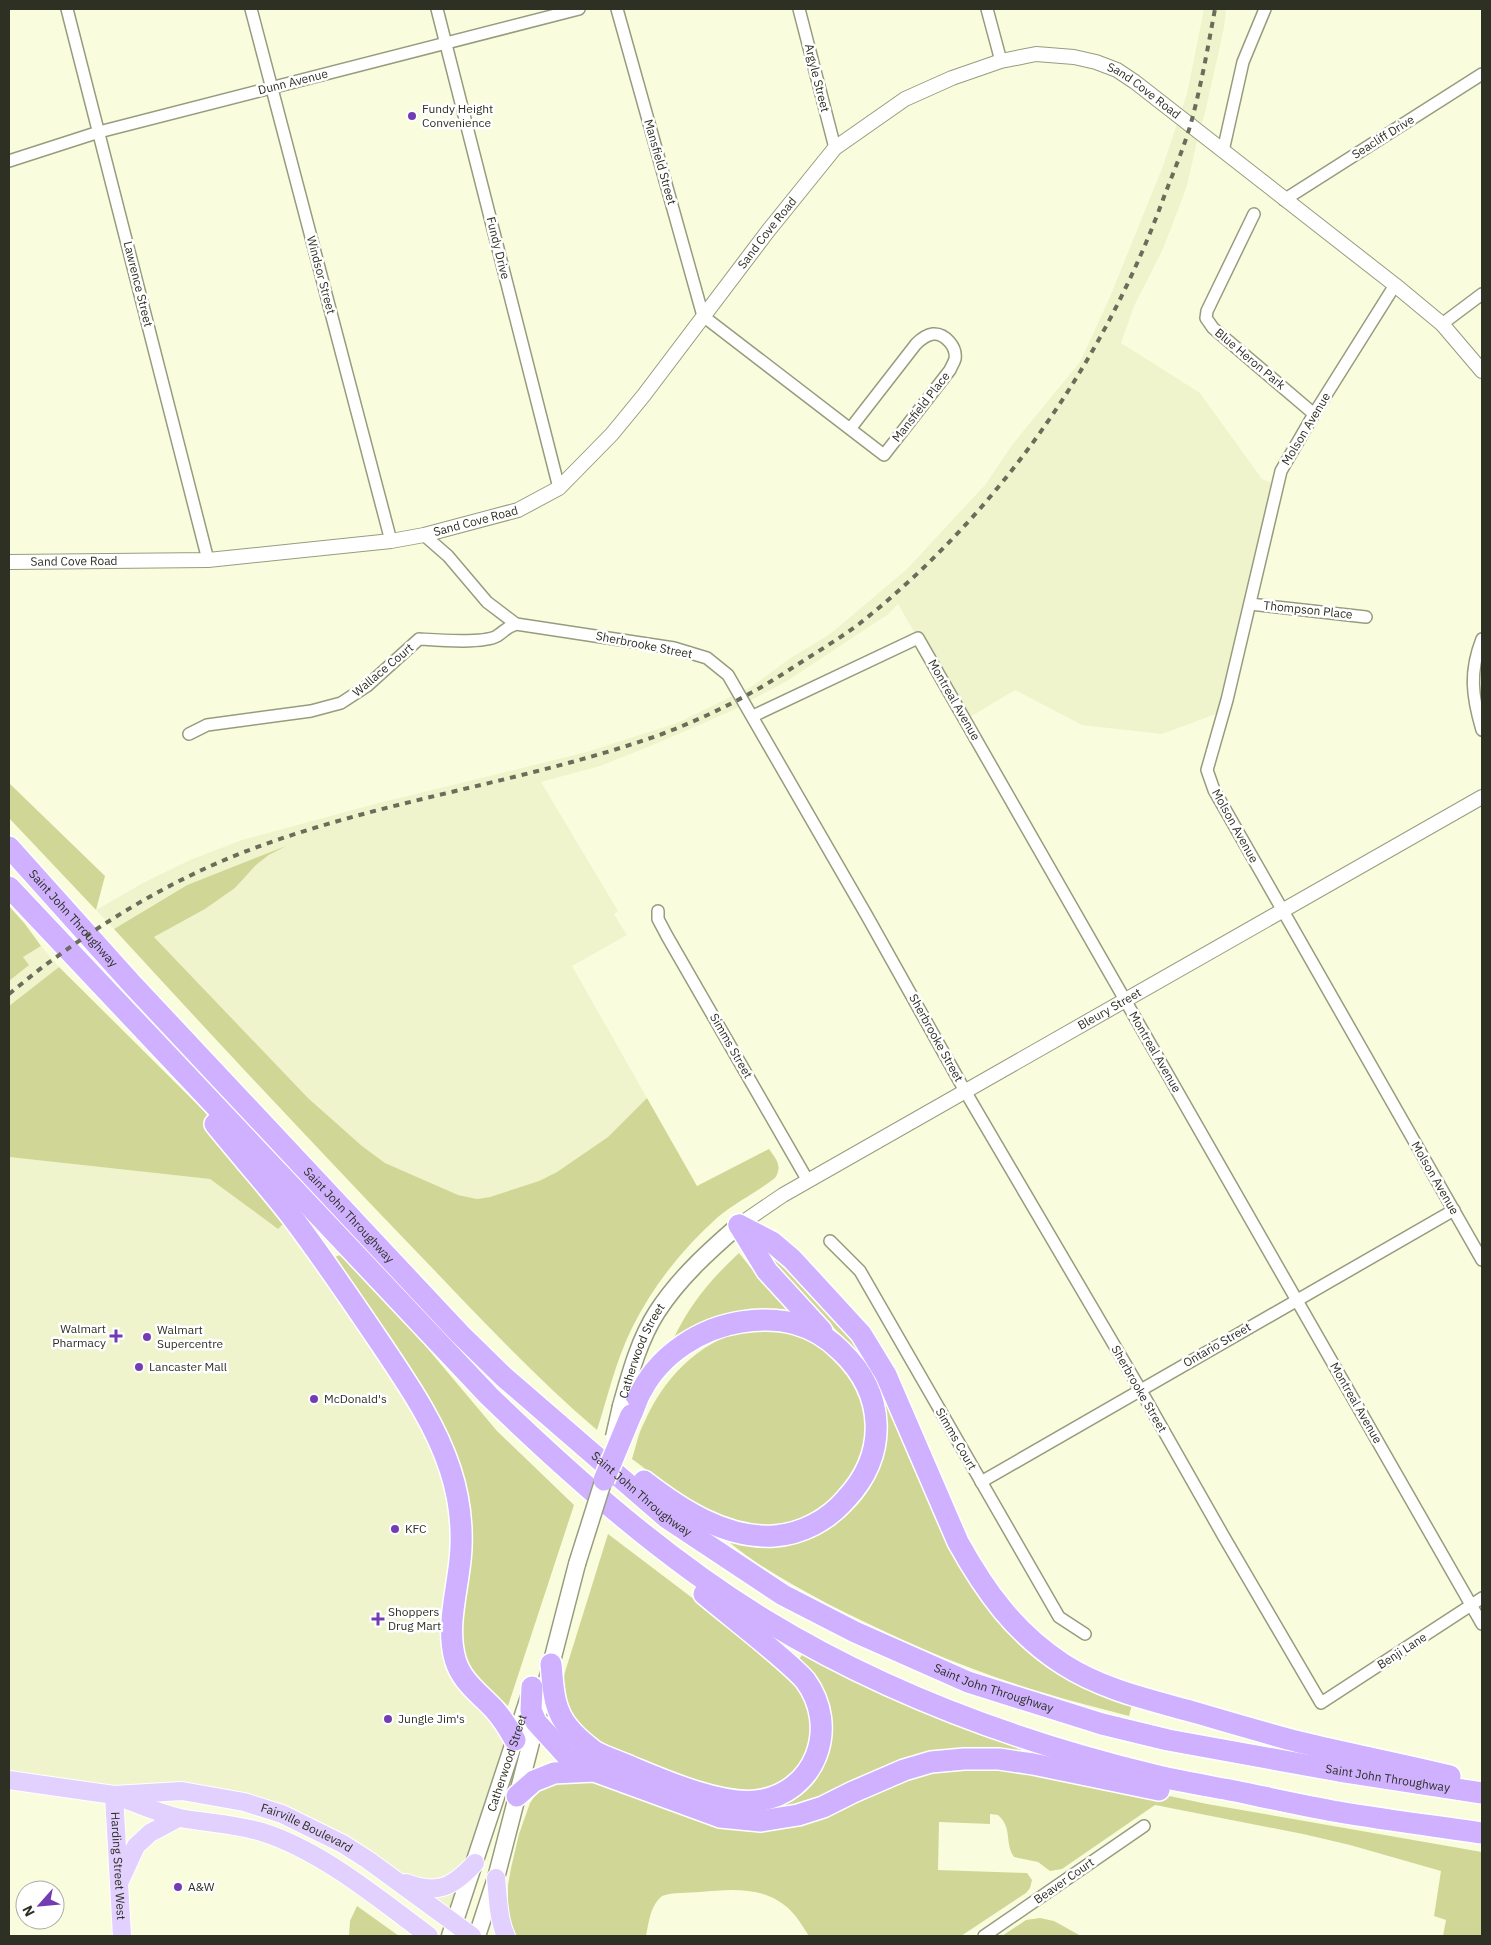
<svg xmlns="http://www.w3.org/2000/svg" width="1491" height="1945" font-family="'IBM Plex Sans',sans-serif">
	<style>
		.built { fill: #eff4cc }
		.green { fill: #d0d796 }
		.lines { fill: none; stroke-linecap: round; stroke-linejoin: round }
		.minor-casing { stroke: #989c7e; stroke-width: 14 }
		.tertiary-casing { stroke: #989c7e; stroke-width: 16 }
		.secondary-casing { stroke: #989c7e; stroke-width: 19 }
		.primary-casing { stroke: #fff; stroke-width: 20 }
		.motorway-casing { stroke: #fff; stroke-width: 24 }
		.minor { stroke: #fff; stroke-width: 11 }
		.tertiary { stroke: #fff; stroke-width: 14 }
		.secondary { stroke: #fff; stroke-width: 16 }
		.primary { stroke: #e2d0ff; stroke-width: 18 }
		.motorway { stroke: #cfb1ff; stroke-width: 21 }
		.rail { stroke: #6a6d5a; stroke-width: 4; stroke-dasharray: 6 6; stroke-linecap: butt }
		.secondary-bridge-casing { stroke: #989c7e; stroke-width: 19; stroke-linecap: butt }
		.motorway-bridge-casing { stroke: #fff; stroke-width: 24; stroke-linecap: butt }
		.secondary-bridge { stroke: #fff; stroke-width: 16 }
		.motorway-bridge { stroke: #cfb1ff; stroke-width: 21 }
		.poi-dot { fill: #743cb3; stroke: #fff; stroke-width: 2 }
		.labels { text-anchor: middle; stroke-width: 5; stroke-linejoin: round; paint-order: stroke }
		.street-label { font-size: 12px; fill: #2e3023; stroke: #fff }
		.poi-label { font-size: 12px; fill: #2e3023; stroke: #fff; text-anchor: start }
	</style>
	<rect width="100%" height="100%" fill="#f9fddd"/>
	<!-- built -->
	<g class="built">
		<path d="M 1204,9 L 1226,9 L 1224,28 L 1205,113 L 1199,132 L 1187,186 L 1163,249 L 1134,306 L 1121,343 L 1200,393 L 1262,479 L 1277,485 L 1224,711 L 1162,734 L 1082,725 L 1015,690 L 965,720 L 898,604 L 887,615 L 787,681 L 731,711 L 660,742 L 600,766 L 541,782 L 618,911 L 614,914 L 627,935 L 572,966 L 647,1098 L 608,1137 L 557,1172 L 539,1181 L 490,1197 L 477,1199 L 457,1195 L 385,1163 L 362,1146 L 308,1098 L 154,937 L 205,909 L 235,888 L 256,865 L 277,850 L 186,885 L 114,929 L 96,910 L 143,883 L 190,860 L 242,840 L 375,804 L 587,752 L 677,723 L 751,687 L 789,659 L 830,634 L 906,570 L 985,485 L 1012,445 L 1080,362 L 1110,297 L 1163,166 L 1187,94 Z"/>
		<path d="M 41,946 L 59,967 L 9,1006 L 9,981 L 28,965 L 23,957 Z"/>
		<path d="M 9,1157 L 210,1179 L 278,1229 L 291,1216 L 450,1470 L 453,1645 L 515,1740 L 454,1923 L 368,1860 L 244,1802 L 9,1780 Z"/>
	</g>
	<!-- green -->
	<g class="green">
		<path d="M 9,783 L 105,876 L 96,910 L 9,818 Z"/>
		<path d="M 286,846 L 269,855 L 256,865 L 235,888 L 205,909 L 154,937 L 308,1098 L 362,1146 L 385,1163 L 458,1195 L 477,1199 L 490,1197 L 539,1181 L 557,1172 L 608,1137 L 647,1098 L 697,1186 L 769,1149 C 776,1159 783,1166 775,1178 C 757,1192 736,1202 718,1217 C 682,1249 653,1286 632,1328 C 616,1360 608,1396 597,1430 C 531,1374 472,1309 412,1247 C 311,1142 212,1036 114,929 L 187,885 Z"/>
		<path d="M 9,906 L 25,924 L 41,946 L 23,957 L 29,965 L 9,981 Z"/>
		<path d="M 59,967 L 202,1109 L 291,1216 L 278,1229 L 210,1179 L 9,1157 L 9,1006 Z"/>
		<path d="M 739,1253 L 751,1268 L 796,1312 L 782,1309 L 745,1311 L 673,1340 C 689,1305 711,1279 739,1253 Z"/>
		<path d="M 343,1254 L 402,1318 L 497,1431 L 574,1505 L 508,1706 L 477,1677 L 470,1667 L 461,1644 L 468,1508 L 332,1258 Z"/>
		<path d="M 772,1257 L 796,1279 L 864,1350 L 975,1586 L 1132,1704 L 1129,1716 C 1100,1708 1070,1701 1041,1692 C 967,1670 897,1639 828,1604 C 793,1585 759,1567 729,1542 C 749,1545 769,1548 789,1544 C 830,1537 870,1503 881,1462 C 885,1448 884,1435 882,1420 C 880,1404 879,1388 871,1373 C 857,1347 833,1328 813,1307 C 798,1292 784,1275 770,1259 Z"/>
		<path d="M 779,1329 C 792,1334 808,1336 819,1343 C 827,1348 838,1358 845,1366 C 849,1371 852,1379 855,1386 C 891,1453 831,1533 757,1527 C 710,1523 669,1486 632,1459 C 636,1447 638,1434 644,1423 C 662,1381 698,1341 745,1331 C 756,1328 768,1330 779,1329 Z"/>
		<path d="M 608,1534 L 782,1666 L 806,1695 L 814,1737 L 794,1778 L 752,1794 L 706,1786 L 593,1741 L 566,1710 L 563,1683 L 565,1672 Z"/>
		<path d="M 803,1653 L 1023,1745 L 1021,1754 L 987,1750 L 776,1813 L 774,1804 L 823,1758 L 797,1663 Z"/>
		<path d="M 964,1765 L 1099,1781 L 1207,1804 L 1482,1852 L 1482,1936 L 1443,1936 L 1446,1920 L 1434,1916 L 1441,1871 L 1350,1845 L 1303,1834 L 1155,1805 L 1062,1869 L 1050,1871 L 1038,1862 L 1014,1857 C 1004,1842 1013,1828 998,1815 L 990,1814 L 990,1824 L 939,1822 L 938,1870 L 1027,1873 L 1032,1880 L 1030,1888 L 1026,1893 L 961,1936 L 809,1936 C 803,1927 797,1916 788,1908 C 764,1886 730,1889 700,1892 C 688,1893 673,1892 662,1896 C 650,1906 649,1922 646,1936 L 515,1936 L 510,1919 L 508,1903 L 508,1885 L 511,1868 L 519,1834 L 530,1803 L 539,1790 L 548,1783 L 586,1778 L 728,1825 L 895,1781 Z"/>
		<path d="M 357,1906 L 399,1936 L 349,1936 L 350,1921 Z"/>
		<path d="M 1040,1918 L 1054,1921 L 1081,1936 L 1002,1936 L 1026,1920 Z"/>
	</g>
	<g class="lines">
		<defs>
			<g id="minor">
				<path d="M 67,9 L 208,560"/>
				<path d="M 251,9 L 391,541"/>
				<path d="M 437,9 L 559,488"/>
				<path d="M 617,9 L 703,316 L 884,455 L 950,370 C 951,367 954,363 955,359 C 957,347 945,333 933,334 C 926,335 921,339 916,344 L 850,429"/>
				<path d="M 799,9 L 835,148"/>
				<path d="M 987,9 L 1001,61"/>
				<path d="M 1223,151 L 1243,62 L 1265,9"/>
				<path d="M 9,161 L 99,132 L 579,9"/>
				<path d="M 1284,200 L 1482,74"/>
				<path d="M 1254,214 L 1207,311 L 1206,318 L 1213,328 L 1314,414"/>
				<path d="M 1395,285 L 1314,414 L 1281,471 L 1227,700 L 1207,770 L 1214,790 L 1482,1260"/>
				<path d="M 1442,324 L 1482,294"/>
				<path d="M 424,535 L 448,556 L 487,602 L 516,624 L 674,648 L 707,658 L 728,675 L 867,916 L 965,1091 L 1140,1389 L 1224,1537 L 1321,1703 L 1482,1598"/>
				<path d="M 1250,604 L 1366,617"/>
				<path d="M 1482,639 C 1469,672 1472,696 1482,730"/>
				<path d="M 753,716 L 918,638 L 1482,1624"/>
				<path d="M 189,734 L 207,725 L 311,711 L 341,703 L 367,686 L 419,639 C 436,640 483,644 497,636 C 505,631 505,628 516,624"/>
				<path d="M 658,911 L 658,919 L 667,936 L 808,1181"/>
				<path d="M 830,1241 L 860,1271 L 1059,1617 L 1085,1634"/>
				<path d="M 981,1482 L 1454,1210"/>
				<path d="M 984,1936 L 1144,1826"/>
			</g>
			<g id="tertiary">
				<path id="s1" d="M 9,562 L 208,560 L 391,541 L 424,535 L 518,510 L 559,488 L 612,434 L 644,395 L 768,231 L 835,148 L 905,99 L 952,78 L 1001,61 L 1036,54 L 1074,57 L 1096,62 L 1117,70 L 1135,82 L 1395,285 L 1442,324 L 1482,371"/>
				<path id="s2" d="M 739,1225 L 783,1195 L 1482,797"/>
			</g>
			<g id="secondary">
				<path id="s3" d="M 621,1406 C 630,1374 639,1340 657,1312 C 679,1278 709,1251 739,1225"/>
				<path id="s4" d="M 450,1936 L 529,1697"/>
				<path d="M 477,1936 L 496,1878 L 577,1564"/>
			</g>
			<g id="primary">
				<path id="s5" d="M 9,1780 L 114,1795 L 182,1791 L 244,1802 L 282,1814 L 343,1844 L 368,1860 L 472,1936"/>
				<path id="s6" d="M 114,1795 L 122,1936"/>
				<path d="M 122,1798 C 141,1805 160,1814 180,1818 C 207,1823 235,1824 262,1832 C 322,1851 379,1899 429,1936"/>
				<path d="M 496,1878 C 498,1897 498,1919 506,1936"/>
				<path d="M 120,1881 L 136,1846 L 150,1833 L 178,1818"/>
				<path d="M 406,1883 C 438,1895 453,1887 475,1863"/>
			</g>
			<g id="motorway">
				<path id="s7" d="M 9,847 L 131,983 L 460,1334 L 504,1377 L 667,1518 L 783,1595 L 855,1632 L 968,1682 L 1102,1724 L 1168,1740 L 1339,1771 L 1482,1793"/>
				<path d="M 9,887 L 489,1396 C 574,1478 664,1558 765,1620 C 886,1694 1021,1743 1158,1776 C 1183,1782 1209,1786 1235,1791 C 1269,1798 1304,1806 1339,1812 C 1386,1820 1434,1826 1482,1833"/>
				<path d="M 215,1124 C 240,1155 267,1185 292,1217 C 323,1258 352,1301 381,1344 C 407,1383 435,1423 450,1469 C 458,1493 462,1521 461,1547 C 460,1583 445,1623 455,1659 C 461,1681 479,1693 494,1709 C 503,1719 509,1729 515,1740"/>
				<path d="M 739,1225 L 772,1242 L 792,1259 L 861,1334 L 886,1375 L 895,1396 L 958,1542 C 985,1591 1015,1633 1063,1664 C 1103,1690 1151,1700 1197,1713 C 1231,1723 1265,1733 1299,1742 C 1349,1754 1400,1764 1450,1776"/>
				<path d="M 739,1225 L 767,1271 L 822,1331"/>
				<path d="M 631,1415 C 635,1407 637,1398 642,1390 C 661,1354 701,1328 741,1322 C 780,1316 813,1323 841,1351 C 886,1394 888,1454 846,1499 C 828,1520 802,1534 774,1536 C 726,1539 680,1509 644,1481"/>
				<path d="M 551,1664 C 553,1686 553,1710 569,1728 C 576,1737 585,1744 594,1751 C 604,1757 618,1761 629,1766 C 663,1780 719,1805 756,1801 C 816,1794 840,1727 805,1680 C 797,1671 786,1662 777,1654 C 754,1634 728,1614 704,1594"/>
				<path d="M 532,1687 L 531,1710 L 536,1722 L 567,1756 L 592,1770"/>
				<path d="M 517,1796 L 534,1781 L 554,1773 L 594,1771 L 720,1817 L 761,1821 L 798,1815 L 823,1807 L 853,1792 L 904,1770 L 931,1762 L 964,1759 L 999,1759 L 1033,1764 L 1159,1790"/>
			</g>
		</defs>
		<!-- minor casing -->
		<use href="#minor" class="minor-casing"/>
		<!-- tertiary casing -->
		<use href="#tertiary" class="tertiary-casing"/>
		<!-- secondary casing -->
		<use href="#secondary" class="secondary-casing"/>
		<!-- primary casing -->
		<use href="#primary" class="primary-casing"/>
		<!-- motorway casing -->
		<use href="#motorway" class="motorway-casing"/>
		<!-- minor -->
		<use href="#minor" class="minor"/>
		<!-- tertiary -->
		<use href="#tertiary" class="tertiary"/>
		<!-- secondary -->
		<use href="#secondary" class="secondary"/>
		<!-- primary -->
		<use href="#primary" class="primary"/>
		<!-- motorway -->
		<use href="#motorway" class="motorway"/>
		<!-- rail -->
		<path class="rail" d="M 9,994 C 24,982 39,969 55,958 C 115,914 182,875 252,849 C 385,799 528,782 662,734 C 707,717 749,696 789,670 C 812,655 836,641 859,624 C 998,514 1105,361 1165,194 C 1174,171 1184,147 1191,123 C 1201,86 1208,47 1215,9"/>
		<defs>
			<g id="secondary-bridge">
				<path d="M 614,1437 L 621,1406"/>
				<path d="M 577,1564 L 607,1469"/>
			</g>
			<path id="motorway-bridge" d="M 604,1480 L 631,1415"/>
		</defs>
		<!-- secondary-bridge casing -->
		<use href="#secondary-bridge" class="secondary-bridge-casing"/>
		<!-- motorway-bridge casing -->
		<use href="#motorway-bridge" class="motorway-bridge-casing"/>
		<!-- secondary-bridge -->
		<use href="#secondary-bridge" class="secondary-bridge"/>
		<!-- motorway-bridge -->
		<use href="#motorway-bridge" class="motorway-bridge"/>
	</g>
	<!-- markers -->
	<g class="poi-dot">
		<circle cx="412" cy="116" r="5"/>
		<path d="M113.5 1328.5h5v5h5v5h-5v5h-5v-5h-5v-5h5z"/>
		<circle cx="147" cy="1337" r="5"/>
		<circle cx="139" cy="1367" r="5"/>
		<circle cx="314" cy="1399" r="5"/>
		<circle cx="395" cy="1529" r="5"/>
		<path d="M375.5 1611.5h5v5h5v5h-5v5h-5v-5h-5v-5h5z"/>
		<circle cx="388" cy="1719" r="5"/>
		<circle cx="178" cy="1887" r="5"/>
	</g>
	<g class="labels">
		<!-- street labels -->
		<g class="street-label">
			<text transform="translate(817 78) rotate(76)" y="4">Argyle Street</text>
			<text transform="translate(293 82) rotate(-14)" y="4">Dunn Avenue</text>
			<text dy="4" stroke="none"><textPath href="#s1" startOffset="1340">Sand Cove Road</textPath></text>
			<text transform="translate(1383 137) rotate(-32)" y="4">Seacliff Drive</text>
			<text transform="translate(660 162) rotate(74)" y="4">Mansfield Street</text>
			<text dy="4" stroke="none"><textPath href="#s1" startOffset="890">Sand Cove Road</textPath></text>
			<text transform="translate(498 248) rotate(76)" y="4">Fundy Drive</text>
			<text transform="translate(321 275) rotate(75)" y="4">Windsor Street</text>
			<text transform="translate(138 284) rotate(76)" y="4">Lawrence Street</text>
			<text transform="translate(1250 359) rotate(40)" y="4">Blue Heron Park</text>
			<text transform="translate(921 407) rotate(-52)" y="4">Mansfield Place</text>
			<text transform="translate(1306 429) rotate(-59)" y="4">Molson Avenue</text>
			<text dy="4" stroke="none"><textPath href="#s1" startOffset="470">Sand Cove Road</textPath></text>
			<text dy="4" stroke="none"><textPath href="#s1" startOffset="65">Sand Cove Road</textPath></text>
			<text transform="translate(1308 610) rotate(6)" y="4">Thompson Place</text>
			<text transform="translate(644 645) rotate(11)" y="4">Sherbrooke Street</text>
			<text transform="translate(383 670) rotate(-40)" y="4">Wallace Court</text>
			<text transform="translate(954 700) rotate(60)" y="4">Montreal Avenue</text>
			<text transform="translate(1235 826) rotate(61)" y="4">Molson Avenue</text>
			<text dy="4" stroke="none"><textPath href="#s7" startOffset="96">Saint John Throughway</textPath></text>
			<text dy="4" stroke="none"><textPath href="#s2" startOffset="429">Bleury Street</textPath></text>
			<text transform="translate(936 1038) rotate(61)" y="4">Sherbrooke Street</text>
			<text transform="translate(731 1046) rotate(60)" y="4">Simms Street</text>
			<text transform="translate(1155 1052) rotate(60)" y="4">Montreal Avenue</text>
			<text transform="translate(1435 1178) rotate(60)" y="4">Molson Avenue</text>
			<text dy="4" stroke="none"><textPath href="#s7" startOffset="501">Saint John Throughway</textPath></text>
			<text transform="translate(1217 1345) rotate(-30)" y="4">Ontario Street</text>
			<text dy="4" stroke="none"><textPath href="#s3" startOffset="59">Catherwood Street</textPath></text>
			<text transform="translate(1139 1389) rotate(60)" y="4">Sherbrooke Street</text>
			<text transform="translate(1356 1403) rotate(60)" y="4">Montreal Avenue</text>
			<text transform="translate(956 1439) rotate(60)" y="4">Simms Court</text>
			<text dy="4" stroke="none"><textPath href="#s7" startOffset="906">Saint John Throughway</textPath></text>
			<text transform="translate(1402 1651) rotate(-33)" y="4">Benji Lane</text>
			<text dy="4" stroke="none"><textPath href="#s7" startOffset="1311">Saint John Throughway</textPath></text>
			<text dy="4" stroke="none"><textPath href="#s4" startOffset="182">Catherwood Street</textPath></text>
			<text dy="4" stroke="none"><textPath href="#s7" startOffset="1716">Saint John Throughway</textPath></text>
			<text dy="4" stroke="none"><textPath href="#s5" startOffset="305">Fairville Boulevard</textPath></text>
			<text dy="4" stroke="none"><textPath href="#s6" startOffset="71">Harding Street West</textPath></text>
			<text transform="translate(1064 1881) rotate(-35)" y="4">Beaver Court</text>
		</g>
		<!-- poi labels -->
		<g class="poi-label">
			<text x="422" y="113">Fundy Height<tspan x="422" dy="14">Convenience</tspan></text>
			<text x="106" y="1333" text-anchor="end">Walmart<tspan x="106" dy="14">Pharmacy</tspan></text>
			<text x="157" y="1334">Walmart<tspan x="157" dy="14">Supercentre</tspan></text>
			<text x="149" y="1371">Lancaster Mall</text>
			<text x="324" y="1403">McDonald's</text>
			<text x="405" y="1533">KFC</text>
			<text x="388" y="1616">Shoppers<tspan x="388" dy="14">Drug Mart</tspan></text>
			<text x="398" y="1723">Jungle Jim's</text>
			<text x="188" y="1891">A&amp;W</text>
		</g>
	</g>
	<!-- border -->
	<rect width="1491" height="1945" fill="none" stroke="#2e3023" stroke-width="20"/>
	<!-- north arrow -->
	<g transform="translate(40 1905) rotate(243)"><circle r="24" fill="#ffffff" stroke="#abaca7"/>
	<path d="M0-4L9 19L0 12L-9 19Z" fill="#743cb3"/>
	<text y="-8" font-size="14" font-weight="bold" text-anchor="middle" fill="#2e3023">N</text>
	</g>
</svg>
